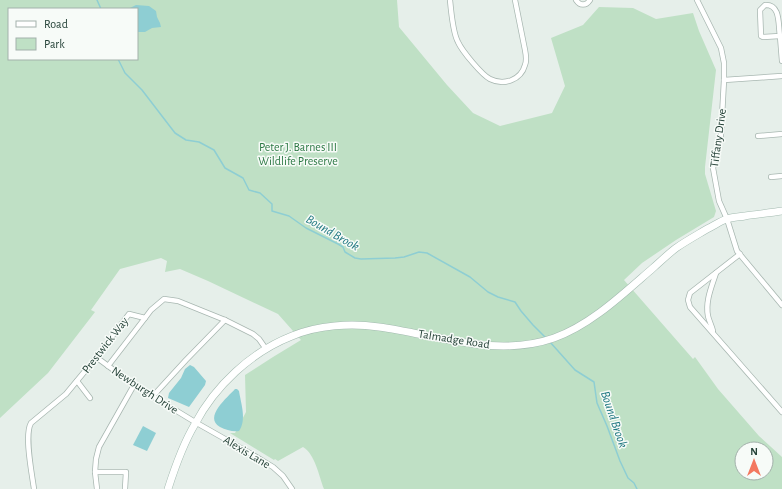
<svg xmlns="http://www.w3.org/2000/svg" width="782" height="489" font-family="'Alegreya Sans',sans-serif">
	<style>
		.green { fill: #bfe0c5; fill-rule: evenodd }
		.water { fill: #8eced3 }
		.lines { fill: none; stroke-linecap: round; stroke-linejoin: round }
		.stream { stroke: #8eced3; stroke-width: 1.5 }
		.street-casing { stroke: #a8b7b1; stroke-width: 6 }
		.secondary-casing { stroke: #a4bbb1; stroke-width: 8 }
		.street { stroke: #fff; stroke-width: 4.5 }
		.secondary { stroke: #fff; stroke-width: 7 }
		.labels { text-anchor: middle; stroke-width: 3; stroke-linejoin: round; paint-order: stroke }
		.street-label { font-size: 12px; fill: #244137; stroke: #f7fbf8 }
		.park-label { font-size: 12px; fill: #2d7945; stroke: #f7fbf8 }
		.water-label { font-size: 13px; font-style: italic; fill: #1d767f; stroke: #f7fbf8 }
	</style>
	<rect width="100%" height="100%" fill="#e6efea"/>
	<!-- green -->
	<path class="green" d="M 0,0 L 397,0 L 399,27 L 447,85 L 473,113 L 500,126 L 552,113 L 565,86 L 551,38 L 583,25 L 599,7 L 633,8 L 656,19 L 693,13 L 699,31 L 716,70 L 705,167 L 705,174 L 716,211 L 714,217 L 676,240 L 642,263 L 624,280 L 693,359 L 695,357 L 718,389 L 759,436 L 782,457 L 782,489 L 324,489 C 319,476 315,454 303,447 L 278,461 L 275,459 L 274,460 L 230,433 L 235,433 L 246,412 L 245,375 L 273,357 L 301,340 L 278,314 L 208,281 L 180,269 L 165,272 L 167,261 L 161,258 L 120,269 L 91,310 L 95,312 L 48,373 L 0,418 ZM 9,9 L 137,9 L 137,59 L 9,59 ZM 742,449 L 766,449 L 766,473 L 742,473 Z"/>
	<!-- water -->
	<g class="water">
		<path d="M 136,5 L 149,6 L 156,11 L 157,17 L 160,23 L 161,27 L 152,28 L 145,32 L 137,32 L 137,9 L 128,9 Z"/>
		<path d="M 190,365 L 194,367 L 206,381 L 205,385 L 189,407 L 168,398 L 169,393 L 181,378 L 185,369 Z"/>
		<path d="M 235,389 L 237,389 L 239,391 C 241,404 247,420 239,431 C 233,432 226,430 220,427 C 203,417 228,397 235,389 Z"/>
		<path d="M 143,426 L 156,433 L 147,451 L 133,445 Z"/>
	</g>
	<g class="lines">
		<!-- stream -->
		<g class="stream">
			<path d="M 97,0 L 101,9"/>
			<path d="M 118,59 L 125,73 L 142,90 L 175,133 L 186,140 L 199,142 L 214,150 L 225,168 L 243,178 L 249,190 L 260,193 L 272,204 L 272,211 L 289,216 L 306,228 L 338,244 L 343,247 L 345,252 L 355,258 L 361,259 L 395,258 L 404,257 L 419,252 L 427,253 L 470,277 L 488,292 L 498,297 L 515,302 L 521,311 L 533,325 L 545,337"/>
			<path d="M 550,342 L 575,370 L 594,382 L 597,403 L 607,426 L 620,461 L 628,478 L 634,483 L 637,489"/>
		</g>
		<defs>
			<g id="street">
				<path d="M 450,0 C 451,11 453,33 458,42 C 462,51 482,75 490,79 C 504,86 521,80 525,65 C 527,60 526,55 525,50 L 515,0"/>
				<path d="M 576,0 C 580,6 586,6 590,0"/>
				<path d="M 697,0 L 721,48 L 724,63 L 724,80 L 721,135 L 713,168 L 719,201 L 727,219 L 737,251 L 782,305"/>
				<path d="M 765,5 C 781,4 778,25 780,36 L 763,37 L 761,36 L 760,10 Z"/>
				<path d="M 780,36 L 782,61"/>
				<path d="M 724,80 L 782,76"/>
				<path d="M 758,136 L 782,134"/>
				<path d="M 771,177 L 782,176"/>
				<path d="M 740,254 L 690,293 L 688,300 L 690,307 L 782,412"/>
				<path d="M 713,331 C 712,326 709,321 708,316 C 705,301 712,286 716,273"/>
				<path d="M 96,357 L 134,385 L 195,422 L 248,452 L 273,467 L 283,476 L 292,489"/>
				<path d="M 108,366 L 145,318"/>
				<path d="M 77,381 L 90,398"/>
				<path d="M 153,396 L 186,360 L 225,320"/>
				<path d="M 95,472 L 126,472 L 125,489"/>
				<path d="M 34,489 C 32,474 24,435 31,423 L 66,394 L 95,359 L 129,314 L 145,318 L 151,310 L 164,299 L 178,301 L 225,320 L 253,334 L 259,339 L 266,349"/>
				<path d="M 97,489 L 95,472 L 96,459 L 99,447 L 134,385"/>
			</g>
			<path id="secondary" d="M 168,489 C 175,467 183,444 195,424 C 215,386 251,352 292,336 C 318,325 351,323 379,327 C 437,335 497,358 554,338 C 591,325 624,293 653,268 C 661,261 668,254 676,248 C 686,241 697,235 707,229 C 714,226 720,221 727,219 C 733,217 740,217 745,216 C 758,214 770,213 782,211"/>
		</defs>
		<!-- street casing -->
		<use href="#street" class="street-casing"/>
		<!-- secondary casing -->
		<use href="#secondary" class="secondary-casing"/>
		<!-- street -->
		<use href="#street" class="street"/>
		<!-- secondary -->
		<use href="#secondary" class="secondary"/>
	</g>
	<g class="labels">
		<!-- street labels -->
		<g class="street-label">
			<text transform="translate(718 138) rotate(-82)" y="4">Tiffany Drive</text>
			<text transform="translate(454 339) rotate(9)" y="4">Talmadge Road</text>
			<text transform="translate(105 345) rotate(-52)" y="4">Prestwick Way</text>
			<text transform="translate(145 390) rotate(33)" y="4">Newburgh Drive</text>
			<text transform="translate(247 452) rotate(31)" y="4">Alexis Lane</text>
		</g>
		<!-- park labels -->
		<g class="park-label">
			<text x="298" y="151">Peter J. Barnes III<tspan x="298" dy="14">Wildlife Preserve</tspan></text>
		</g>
		<!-- water labels -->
		<g class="water-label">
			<text transform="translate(333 232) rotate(30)" y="5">Bound Brook</text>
			<text transform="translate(615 419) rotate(71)" y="5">Bound Brook</text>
		</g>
	</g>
	<!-- legend -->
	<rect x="8" y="8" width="130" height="52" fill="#f7fbf8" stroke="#a3b1ab"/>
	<rect x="16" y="21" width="20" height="6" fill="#ffffff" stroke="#a3b1ab"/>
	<text x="44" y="28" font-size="12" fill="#244137">Road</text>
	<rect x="16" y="38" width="20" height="12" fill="#bfe0c5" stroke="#a3b1ab"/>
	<text x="44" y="48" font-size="12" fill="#244137">Park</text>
	<!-- north arrow -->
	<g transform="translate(754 461)"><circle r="19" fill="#f7fbf8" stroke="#a3b1ab"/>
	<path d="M0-3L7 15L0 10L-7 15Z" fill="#f37860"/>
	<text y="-6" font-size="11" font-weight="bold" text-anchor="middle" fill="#244137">N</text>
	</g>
</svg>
